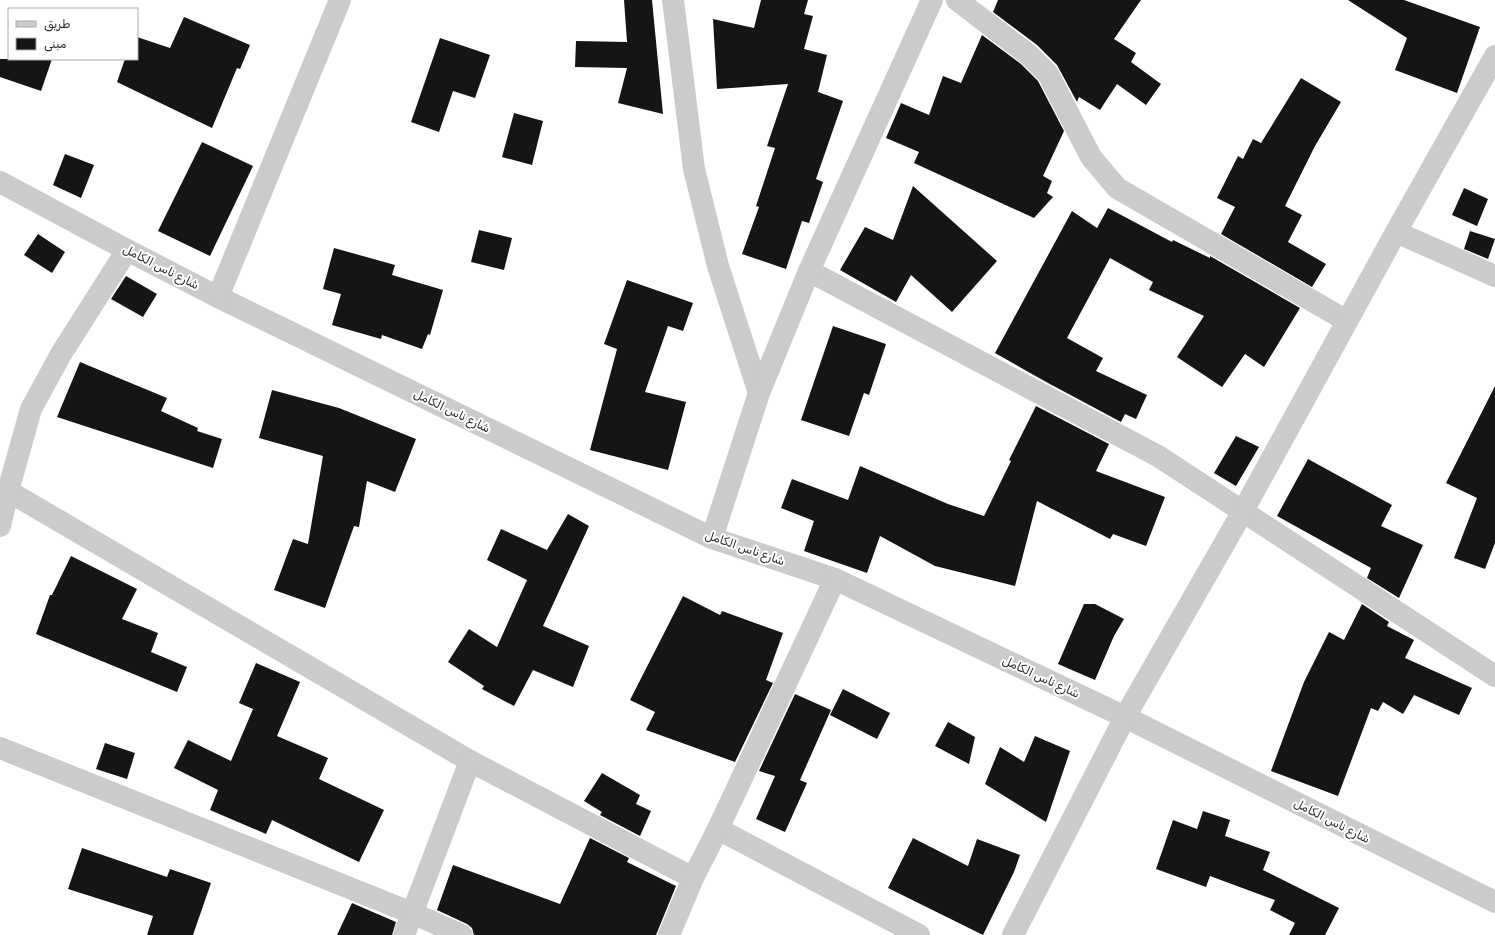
<svg xmlns="http://www.w3.org/2000/svg" width="1495" height="935" font-family="Rubik,'Noto Sans Arabic',sans-serif">
	<style>
		.building { fill: #151515 }
		.lines { fill: none; stroke-linecap: round; stroke-linejoin: round }
		.street { stroke: #cbcbcb; stroke-width: 22 }
		.labels { text-anchor: middle; stroke-width: 4; stroke-linejoin: round; paint-order: stroke }
		.street-label { font-size: 12px; fill: #2e2e2e; stroke: #fff }
	</style>
	<rect width="100%" height="100%" fill="#fff"/>
	<!-- building -->
	<g class="building">
		<path d="M 624,0 L 652,0 L 663,114 L 618,103 L 627,68 L 575,67 L 576,41 L 627,42 Z"/>
		<path d="M 761,0 L 808,0 L 804,14 L 813,16 L 804,49 L 827,55 L 818,92 L 843,101 L 816,179 L 823,182 L 809,223 L 802,221 L 786,269 L 742,254 L 759,207 L 756,206 L 775,148 L 767,146 L 788,84 L 717,89 L 713,19 L 754,28 Z"/>
		<path d="M 998,0 L 1141,0 L 1114,39 L 1136,53 L 1131,62 L 1161,84 L 1146,105 L 1117,84 L 1100,110 L 1079,97 L 1077,102 L 1057,65 L 1037,45 L 993,12 Z"/>
		<path d="M 1348,0 L 1404,0 L 1480,27 L 1457,93 L 1395,70 L 1407,38 Z"/>
		<path d="M 184,17 L 250,45 L 240,69 L 237,68 L 212,128 L 117,82 L 125,59 L 137,59 L 137,37 L 170,48 Z"/>
		<path d="M 982,35 L 1021,64 L 1038,81 L 1064,131 L 1043,176 L 1052,181 L 1047,193 L 1053,197 L 1034,218 L 914,163 L 919,152 L 886,138 L 901,103 L 929,115 L 943,76 L 961,83 Z"/>
		<path d="M 440,38 L 490,55 L 475,98 L 453,91 L 439,132 L 411,122 Z"/>
		<path d="M 0,59 L 52,59 L 41,91 L 0,77 Z"/>
		<path d="M 1301,78 L 1341,102 L 1315,146 L 1285,206 L 1302,215 L 1288,242 L 1326,264 L 1312,287 L 1221,234 L 1235,207 L 1217,198 L 1238,156 L 1243,159 L 1253,139 L 1261,143 Z"/>
		<path d="M 514,113 L 543,121 L 532,165 L 502,157 Z"/>
		<path d="M 202,142 L 253,166 L 210,256 L 158,231 Z"/>
		<path d="M 65,154 L 94,165 L 81,198 L 53,185 Z"/>
		<path d="M 913,186 L 997,261 L 952,312 L 911,275 L 896,302 L 840,270 L 865,227 L 893,240 Z"/>
		<path d="M 1464,188 L 1488,199 L 1477,226 L 1452,215 Z"/>
		<path d="M 1108,208 L 1172,242 L 1173,240 L 1210,258 L 1210,256 L 1300,308 L 1264,367 L 1245,354 L 1222,387 L 1177,357 L 1204,316 L 1149,290 L 1153,282 L 1110,258 L 1067,338 L 1103,358 L 1096,371 L 1147,395 L 1136,419 L 1125,414 L 1121,422 L 1048,383 L 995,353 L 1072,211 L 1097,228 Z"/>
		<path d="M 479,230 L 512,238 L 504,270 L 471,262 Z"/>
		<path d="M 1470,231 L 1495,239 L 1488,259 L 1464,249 Z"/>
		<path d="M 38,234 L 65,252 L 52,273 L 24,255 Z"/>
		<path d="M 334,248 L 395,265 L 392,275 L 443,290 L 430,335 L 428,334 L 422,349 L 382,335 L 381,339 L 332,325 L 341,294 L 323,289 Z"/>
		<path d="M 126,276 L 157,294 L 143,317 L 111,299 Z"/>
		<path d="M 627,280 L 693,303 L 683,331 L 668,326 L 645,392 L 686,402 L 668,470 L 590,450 L 617,349 L 604,344 Z"/>
		<path d="M 833,326 L 886,344 L 869,395 L 864,393 L 849,436 L 801,420 Z"/>
		<path d="M 80,362 L 167,398 L 161,411 L 198,428 L 197,431 L 222,439 L 213,468 L 57,417 Z"/>
		<path d="M 1495,386 L 1495,543 L 1485,569 L 1454,558 L 1477,498 L 1446,483 Z"/>
		<path d="M 272,390 L 339,408 L 416,439 L 395,492 L 367,481 L 359,527 L 354,526 L 325,608 L 274,590 L 293,539 L 308,544 L 323,456 L 259,438 Z"/>
		<path d="M 1036,406 L 1109,444 L 1096,471 L 1165,497 L 1146,546 L 1113,534 L 1110,539 L 1037,501 L 1015,586 L 935,566 L 880,536 L 867,573 L 804,551 L 814,521 L 781,508 L 792,479 L 848,500 L 860,466 L 948,504 L 984,516 L 1011,461 L 1009,460 Z"/>
		<path d="M 1236,436 L 1259,447 L 1236,486 L 1214,473 Z"/>
		<path d="M 1308,459 L 1392,505 L 1381,526 L 1423,545 L 1399,598 L 1367,578 L 1371,568 L 1277,516 Z"/>
		<path d="M 568,514 L 589,526 L 543,626 L 589,646 L 573,687 L 533,670 L 514,706 L 482,689 L 484,686 L 448,662 L 469,629 L 497,647 L 527,580 L 487,560 L 501,529 L 547,550 Z"/>
		<path d="M 71,556 L 137,589 L 122,619 L 158,633 L 151,652 L 187,667 L 177,692 L 36,634 L 50,595 L 52,595 Z"/>
		<path d="M 683,596 L 720,615 L 722,611 L 783,633 L 766,680 L 773,683 L 735,762 L 646,730 L 655,712 L 630,700 Z"/>
		<path d="M 1084,604 L 1095,604 L 1124,619 L 1114,636 L 1095,680 L 1058,664 Z"/>
		<path d="M 1362,604 L 1389,622 L 1387,626 L 1414,640 L 1405,658 L 1472,688 L 1459,715 L 1414,695 L 1403,714 L 1383,702 L 1378,711 L 1371,708 L 1338,796 L 1271,771 L 1304,682 L 1329,632 L 1344,640 Z"/>
		<path d="M 256,663 L 300,682 L 277,736 L 328,758 L 319,779 L 384,810 L 359,862 L 272,820 L 266,834 L 210,810 L 218,790 L 174,768 L 188,740 L 231,761 L 253,709 L 239,703 Z"/>
		<path d="M 843,689 L 890,713 L 877,739 L 830,715 Z"/>
		<path d="M 795,694 L 831,710 L 800,780 L 807,783 L 785,832 L 756,819 L 775,776 L 759,771 Z"/>
		<path d="M 948,722 L 975,737 L 969,764 L 935,746 Z"/>
		<path d="M 1035,736 L 1070,751 L 1046,822 L 985,784 L 1000,747 L 1024,762 Z"/>
		<path d="M 105,743 L 135,753 L 127,779 L 96,769 Z"/>
		<path d="M 602,773 L 640,795 L 636,804 L 651,811 L 640,836 L 600,815 L 602,812 L 584,801 Z"/>
		<path d="M 1203,811 L 1230,820 L 1225,836 L 1270,852 L 1263,870 L 1339,908 L 1325,935 L 1289,935 L 1295,923 L 1270,910 L 1275,900 L 1210,876 L 1206,887 L 1156,869 L 1173,820 L 1197,829 Z"/>
		<path d="M 590,838 L 629,858 L 627,862 L 676,886 L 656,935 L 474,935 L 472,928 L 467,924 L 437,910 L 453,865 L 560,904 Z"/>
		<path d="M 913,838 L 968,866 L 977,839 L 1020,855 L 1014,872 L 983,935 L 888,888 Z"/>
		<path d="M 82,848 L 167,877 L 170,869 L 211,883 L 193,935 L 147,935 L 153,916 L 68,889 Z"/>
		<path d="M 352,903 L 396,922 L 392,935 L 337,935 Z"/>
	</g>
	<g class="lines">
		<!-- street -->
		<g class="street">
			<path d="M 673,0 L 694,169 L 718,266 L 759,393"/>
			<path d="M 957,0 L 1029,55 L 1048,74 L 1091,157 L 1117,188 L 1347,321"/>
			<path d="M 0,182 L 127,250 L 218,297 L 712,538 L 835,579 L 1125,717 L 1495,902"/>
			<path d="M 1396,232 L 1495,276"/>
			<path d="M 809,271 L 1158,456 L 1495,676"/>
			<path d="M 218,297 L 340,0"/>
			<path d="M 8,491 L 470,761 L 693,878"/>
			<path d="M 0,526 L 8,491 L 31,409 L 61,354 L 127,250"/>
			<path d="M 712,538 L 759,393 L 809,271 L 932,0"/>
			<path d="M 0,748 L 412,913 L 462,935"/>
			<path d="M 718,829 L 919,935"/>
			<path d="M 404,935 L 470,761"/>
			<path d="M 669,935 L 693,878 L 718,829 L 835,579"/>
			<path d="M 1013,935 L 1125,717 L 1243,511 L 1396,232 L 1495,56"/>
		</g>
	</g>
	<g class="labels">
		<!-- street labels -->
		<g class="street-label">
			<text transform="translate(161 267) rotate(27)" y="4">شارع ناس الكامل</text>
			<text transform="translate(452 411) rotate(26)" y="4">شارع ناس الكامل</text>
			<text transform="translate(745 548) rotate(19)" y="4">شارع ناس الكامل</text>
			<text transform="translate(1041 677) rotate(25)" y="4">شارع ناس الكامل</text>
			<text transform="translate(1332 821) rotate(27)" y="4">شارع ناس الكامل</text>
		</g>
	</g>
	<!-- legend -->
	<rect x="8" y="8" width="130" height="52" fill="#ffffff" stroke="#ababab"/>
	<rect x="16" y="21" width="20" height="6" fill="#cbcbcb" stroke="#ababab"/>
	<text x="44" y="28" font-size="12" fill="#2e2e2e">طريق</text>
	<rect x="16" y="38" width="20" height="12" fill="#151515" stroke="#ababab"/>
	<text x="44" y="48" font-size="12" fill="#2e2e2e">مبنى</text>
</svg>
